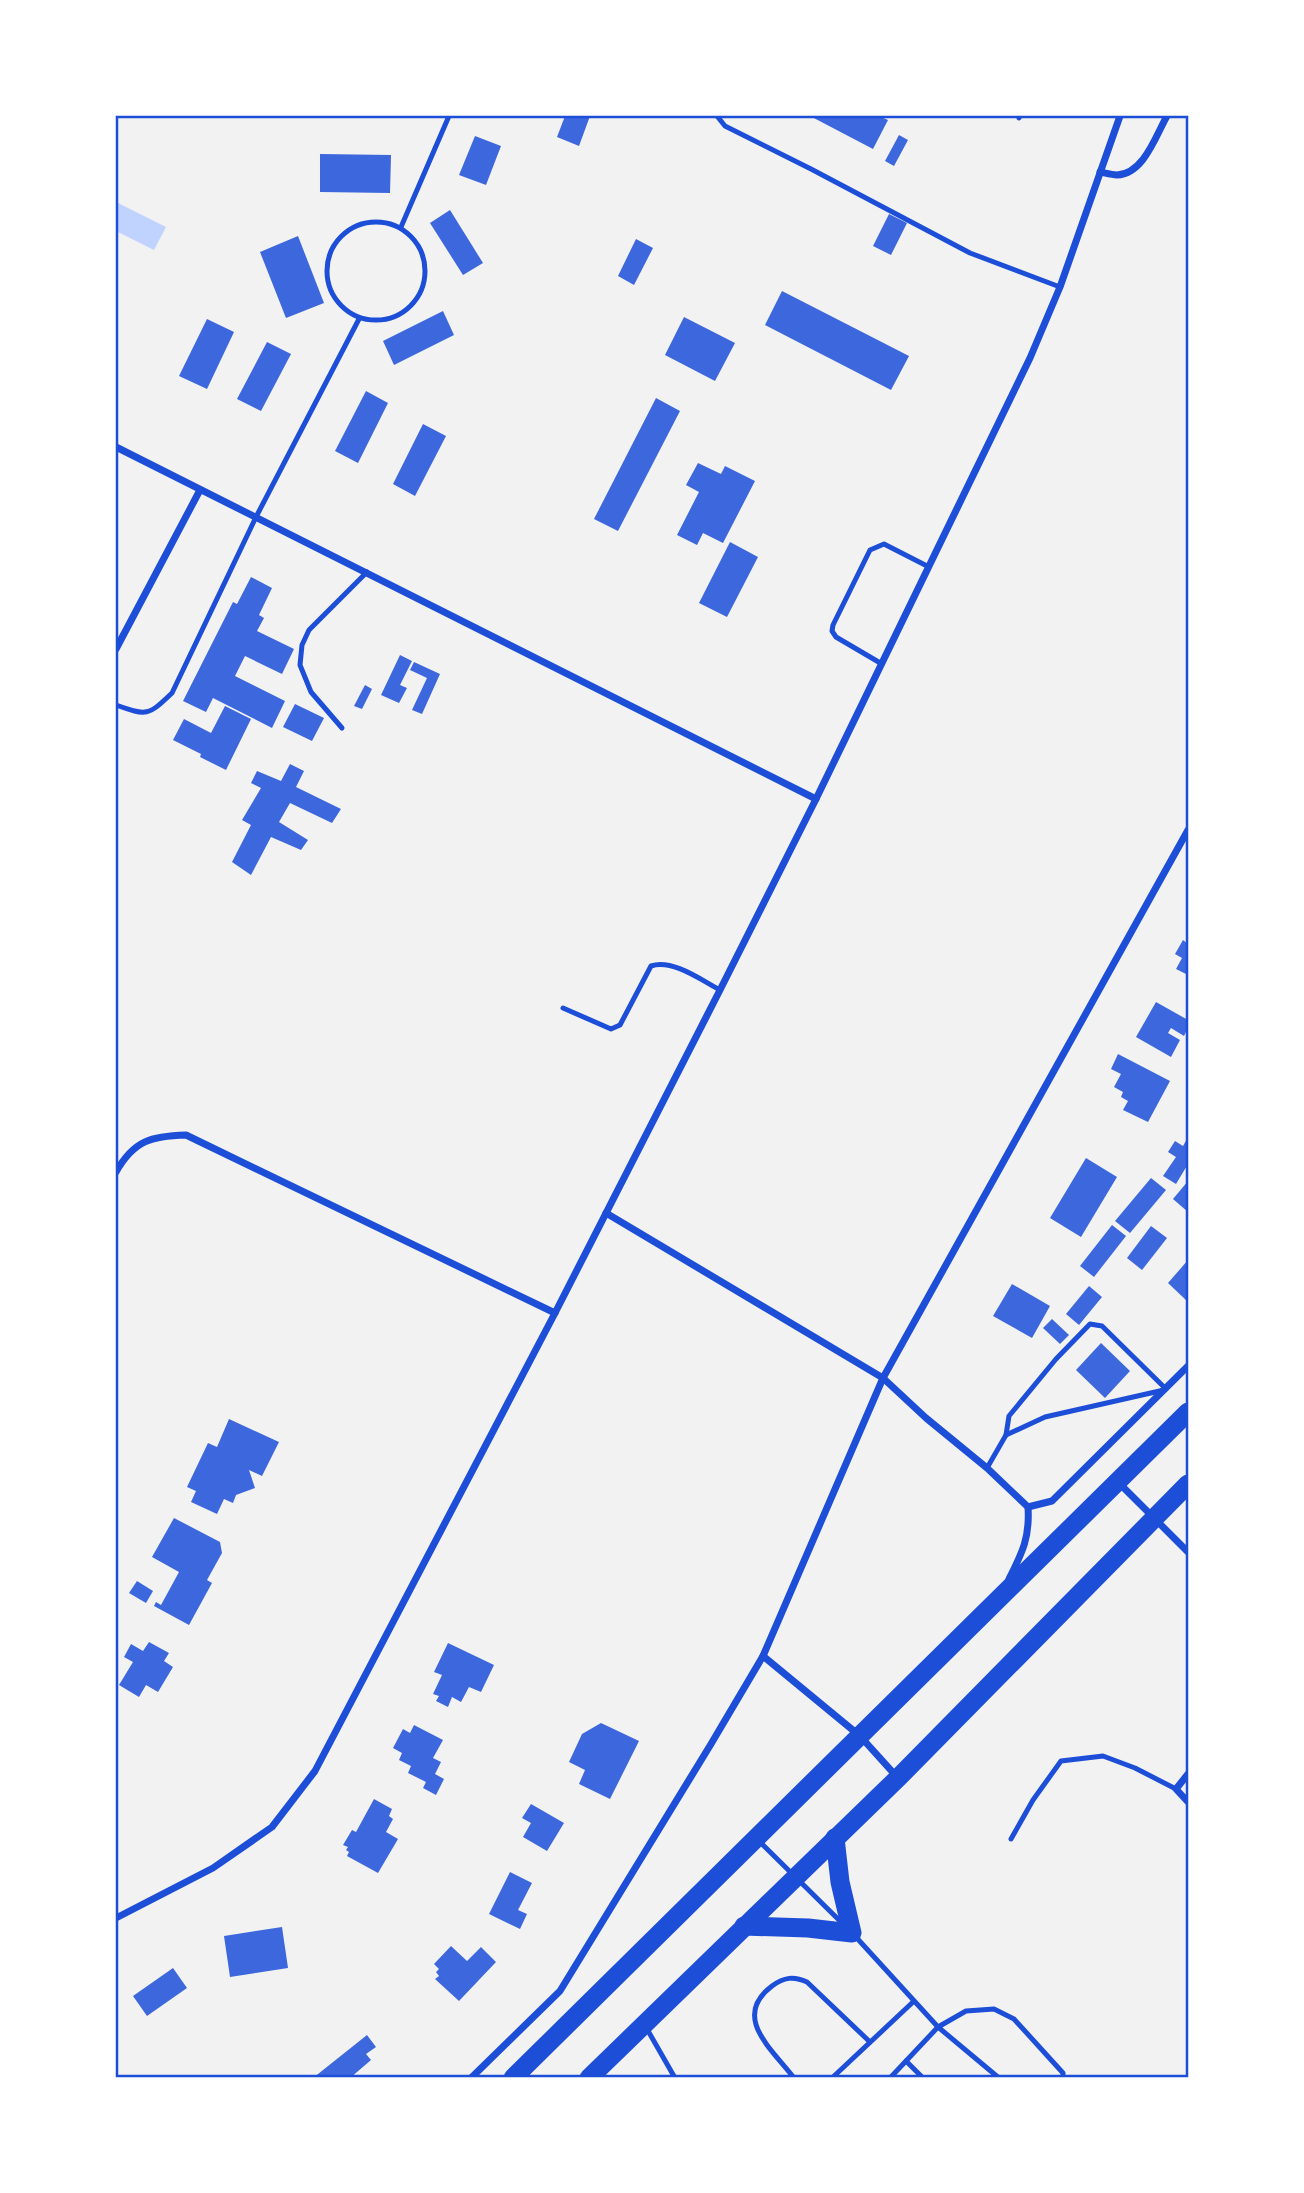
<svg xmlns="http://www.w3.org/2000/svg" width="1304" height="2193" font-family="'PT Serif',serif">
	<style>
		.water { fill: #bfd3fe }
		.building { fill: #3d67dc }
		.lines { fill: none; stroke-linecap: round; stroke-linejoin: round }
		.service { stroke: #1d4ed8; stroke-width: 5 }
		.minor { stroke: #1d4ed8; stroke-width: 7 }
		.trunk { stroke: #1d4ed8; stroke-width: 19 }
		.neatline { fill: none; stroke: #1d4ed8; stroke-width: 2.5 }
	</style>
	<rect width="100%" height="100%" fill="#f2f2f2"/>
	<!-- water -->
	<path class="water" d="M 116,202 L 166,227 L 154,250 L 116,231 Z"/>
	<!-- building -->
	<g class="building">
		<path d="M 565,116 L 590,116 L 579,146 L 557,137 Z"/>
		<path d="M 810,116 L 879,116 L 888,120 L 873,149 Z"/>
		<path d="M 899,135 L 908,140 L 894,166 L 885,161 Z"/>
		<path d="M 475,136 L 501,146 L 486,185 L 459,175 Z"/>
		<path d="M 320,154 L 391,155 L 390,193 L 320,192 Z"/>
		<path d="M 450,210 L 483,263 L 463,275 L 430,223 Z"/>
		<path d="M 889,214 L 907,223 L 891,255 L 873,246 Z"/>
		<path d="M 298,236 L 324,303 L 286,318 L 260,252 Z"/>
		<path d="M 636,239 L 653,248 L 634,285 L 618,276 Z"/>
		<path d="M 782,291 L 909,356 L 891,390 L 765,325 Z"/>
		<path d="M 443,311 L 454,335 L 394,365 L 383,341 Z"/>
		<path d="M 684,317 L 735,343 L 715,381 L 665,355 Z"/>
		<path d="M 207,319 L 234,332 L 207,389 L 179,376 Z"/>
		<path d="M 267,342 L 291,354 L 261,411 L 237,399 Z"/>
		<path d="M 366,391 L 388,403 L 358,463 L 335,451 Z"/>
		<path d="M 656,398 L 680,411 L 618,531 L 594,519 Z"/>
		<path d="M 423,424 L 446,436 L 415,496 L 393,484 Z"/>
		<path d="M 698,463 L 721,474 L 725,466 L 755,481 L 723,543 L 703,533 L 697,545 L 677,535 L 699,492 L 686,485 Z"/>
		<path d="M 730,542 L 758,557 L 727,617 L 699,603 Z"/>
		<path d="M 251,577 L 272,588 L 259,615 L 264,618 L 257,631 L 294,649 L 282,674 L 245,656 L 235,676 L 285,701 L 272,728 L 213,698 L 206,712 L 183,701 L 233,602 L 237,604 Z"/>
		<path d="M 400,655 L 412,661 L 400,685 L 407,688 L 399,703 L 381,695 Z"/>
		<path d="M 414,662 L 440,674 L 422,714 L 412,710 L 427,678 L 410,670 Z"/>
		<path d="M 365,685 L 372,689 L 362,709 L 354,706 Z"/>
		<path d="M 295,704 L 324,718 L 312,741 L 283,727 Z"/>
		<path d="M 225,706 L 251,719 L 226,770 L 200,757 L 201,754 L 173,740 L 184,719 L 211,733 Z"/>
		<path d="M 290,764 L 304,771 L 296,787 L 341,809 L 332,823 L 290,803 L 279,822 L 308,840 L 301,850 L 271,837 L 251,875 L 232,862 L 251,825 L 242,820 L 261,788 L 251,783 L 257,771 L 281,781 Z"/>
		<path d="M 1183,940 L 1188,944 L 1188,975 L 1176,969 L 1182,958 L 1175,954 Z"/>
		<path d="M 1156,1002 L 1188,1020 L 1188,1028 L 1184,1036 L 1171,1028 L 1168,1033 L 1180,1040 L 1171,1057 L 1136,1037 Z"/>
		<path d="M 1118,1054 L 1170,1081 L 1148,1122 L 1123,1110 L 1128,1101 L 1121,1097 L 1123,1092 L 1114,1087 L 1121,1074 L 1111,1069 Z"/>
		<path d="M 1188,1137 L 1188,1164 L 1176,1184 L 1163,1176 L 1176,1157 L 1168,1152 L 1175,1141 L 1183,1146 Z"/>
		<path d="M 1086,1158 L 1117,1177 L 1081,1237 L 1050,1218 Z"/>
		<path d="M 1151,1178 L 1166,1190 L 1130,1233 L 1115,1221 Z"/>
		<path d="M 1188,1181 L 1188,1212 L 1173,1199 Z"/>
		<path d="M 1112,1225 L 1126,1236 L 1094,1277 L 1080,1266 Z"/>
		<path d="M 1151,1226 L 1167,1238 L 1142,1270 L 1127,1258 Z"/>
		<path d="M 1188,1260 L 1188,1302 L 1168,1283 Z"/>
		<path d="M 1012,1284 L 1050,1306 L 1032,1338 L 993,1316 Z"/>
		<path d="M 1089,1286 L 1102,1297 L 1079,1325 L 1066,1314 Z"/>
		<path d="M 1052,1319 L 1069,1335 L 1060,1344 L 1043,1328 Z"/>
		<path d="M 1101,1343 L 1130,1371 L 1105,1398 L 1076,1370 Z"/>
		<path d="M 229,1419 L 279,1442 L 262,1476 L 249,1470 L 255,1488 L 236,1495 L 233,1503 L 224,1499 L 217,1514 L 191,1502 L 196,1491 L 187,1487 L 208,1443 L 217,1447 Z"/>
		<path d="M 174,1518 L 220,1542 L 222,1553 L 207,1580 L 212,1583 L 189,1625 L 154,1606 L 156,1602 L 161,1605 L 179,1572 L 152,1557 Z"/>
		<path d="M 137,1581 L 153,1591 L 146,1603 L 129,1593 Z"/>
		<path d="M 149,1642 L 169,1653 L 164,1661 L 173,1667 L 158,1692 L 146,1685 L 139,1697 L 119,1685 L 133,1662 L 124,1657 L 131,1644 L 143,1651 Z"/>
		<path d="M 448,1643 L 494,1665 L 481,1692 L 469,1687 L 461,1702 L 452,1697 L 448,1707 L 436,1701 L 439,1696 L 433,1694 L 442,1675 L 434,1672 Z"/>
		<path d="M 601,1723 L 639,1741 L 610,1799 L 579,1784 L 585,1770 L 569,1762 L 582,1734 Z"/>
		<path d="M 414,1725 L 443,1740 L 433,1758 L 441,1762 L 435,1774 L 444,1779 L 436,1795 L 423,1788 L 426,1782 L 408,1773 L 411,1766 L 399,1760 L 402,1753 L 393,1748 L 403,1729 L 410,1733 Z"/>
		<path d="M 374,1799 L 392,1809 L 389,1816 L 393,1819 L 386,1832 L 398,1839 L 378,1873 L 347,1856 L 349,1852 L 346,1850 L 348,1847 L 343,1845 L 352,1830 L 356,1832 Z"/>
		<path d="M 531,1804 L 564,1823 L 547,1851 L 523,1837 L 531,1823 L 522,1818 Z"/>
		<path d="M 510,1872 L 532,1883 L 518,1910 L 527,1914 L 520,1929 L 489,1914 Z"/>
		<path d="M 282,1927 L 288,1968 L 230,1977 L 224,1936 Z"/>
		<path d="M 451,1946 L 467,1961 L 481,1947 L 496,1962 L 459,2001 L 435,1979 L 439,1976 L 436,1972 L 439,1969 L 434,1964 Z"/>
		<path d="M 173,1968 L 187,1988 L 147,2016 L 133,1996 Z"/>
		<path d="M 367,2035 L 376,2047 L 366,2054 L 371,2060 L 350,2078 L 313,2078 Z"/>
	</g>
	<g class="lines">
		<!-- service -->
		<g class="service">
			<path d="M 717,116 L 725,126 L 811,169 L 970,253 L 1060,287"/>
			<path d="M 1019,118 L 1020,116"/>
			<circle cx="376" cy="271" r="49"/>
			<path d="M 401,227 L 449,116"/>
			<path d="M 882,664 L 836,637 L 832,631 L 833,625 L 870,550 L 884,544 L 929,567"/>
			<path d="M 116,705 C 147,716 148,716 172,693 L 256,517 L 359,319"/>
			<path d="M 342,728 L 311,692 L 300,665 L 302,645 L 309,630 L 367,572"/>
			<path d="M 563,1008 L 611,1029 L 620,1025 L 651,966 C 673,959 701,980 720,990"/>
			<path d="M 1006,1435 L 1009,1416 L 1056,1359 L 1090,1324 L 1102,1326 L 1166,1389"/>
			<path d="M 987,1468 L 1006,1435 L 1045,1417 L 1164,1390"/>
			<path d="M 1011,1839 L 1033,1800 L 1061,1761 L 1103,1756 L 1135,1768 L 1176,1789"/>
			<path d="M 758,1840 L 843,1924"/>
			<path d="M 855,1936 L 938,2027 L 890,2078"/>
			<path d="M 647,2029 L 675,2078"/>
			<path d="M 906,2061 L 923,2078"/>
			<path d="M 794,2078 C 772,2049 731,2017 772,1986 C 784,1977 794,1976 807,1982 L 870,2042"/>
			<path d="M 832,2078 L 913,2002"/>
			<path d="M 999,2078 L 938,2027 L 966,2011 L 994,2009 L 1014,2019 L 1063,2073 L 1063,2078"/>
		</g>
		<!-- minor -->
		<g class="minor">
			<path d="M 1100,172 C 1105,173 1112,175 1117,175 C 1144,174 1156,135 1167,116"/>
			<path d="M 116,447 L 816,799"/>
			<path d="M 116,649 L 200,490"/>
			<path d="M 116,1172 C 134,1140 152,1136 186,1135 L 555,1313"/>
			<path d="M 606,1213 L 883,1378 L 926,1418 L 987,1468 L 1028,1507 L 1052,1501 L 1188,1366"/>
			<path d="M 1118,1482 L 1188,1552"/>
			<path d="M 1009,1579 C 1022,1553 1030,1538 1028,1507"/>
			<path d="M 763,1656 L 860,1736 L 898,1778"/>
			<path d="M 1188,1774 L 1176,1789 L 1188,1802"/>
			<path d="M 116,1918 L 213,1868 L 272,1827 L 315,1771 L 555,1313 L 720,990 L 816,799 L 1030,358 L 1060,287 L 1120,116"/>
			<path d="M 471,2078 L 560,1991 L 711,1744 L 763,1656 L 883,1378 L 1188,830"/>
		</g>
		<!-- trunk -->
		<g class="trunk">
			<path d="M 744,1926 L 808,1928 L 852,1933 L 840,1882 L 835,1838"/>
			<path d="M 513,2078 L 1188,1412"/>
			<path d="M 589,2078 L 898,1778 L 1188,1484"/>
		</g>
	</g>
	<!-- border -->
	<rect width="1304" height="2193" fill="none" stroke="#ffffff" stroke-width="234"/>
	<rect x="117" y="117" width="1070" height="1959" class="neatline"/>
</svg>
